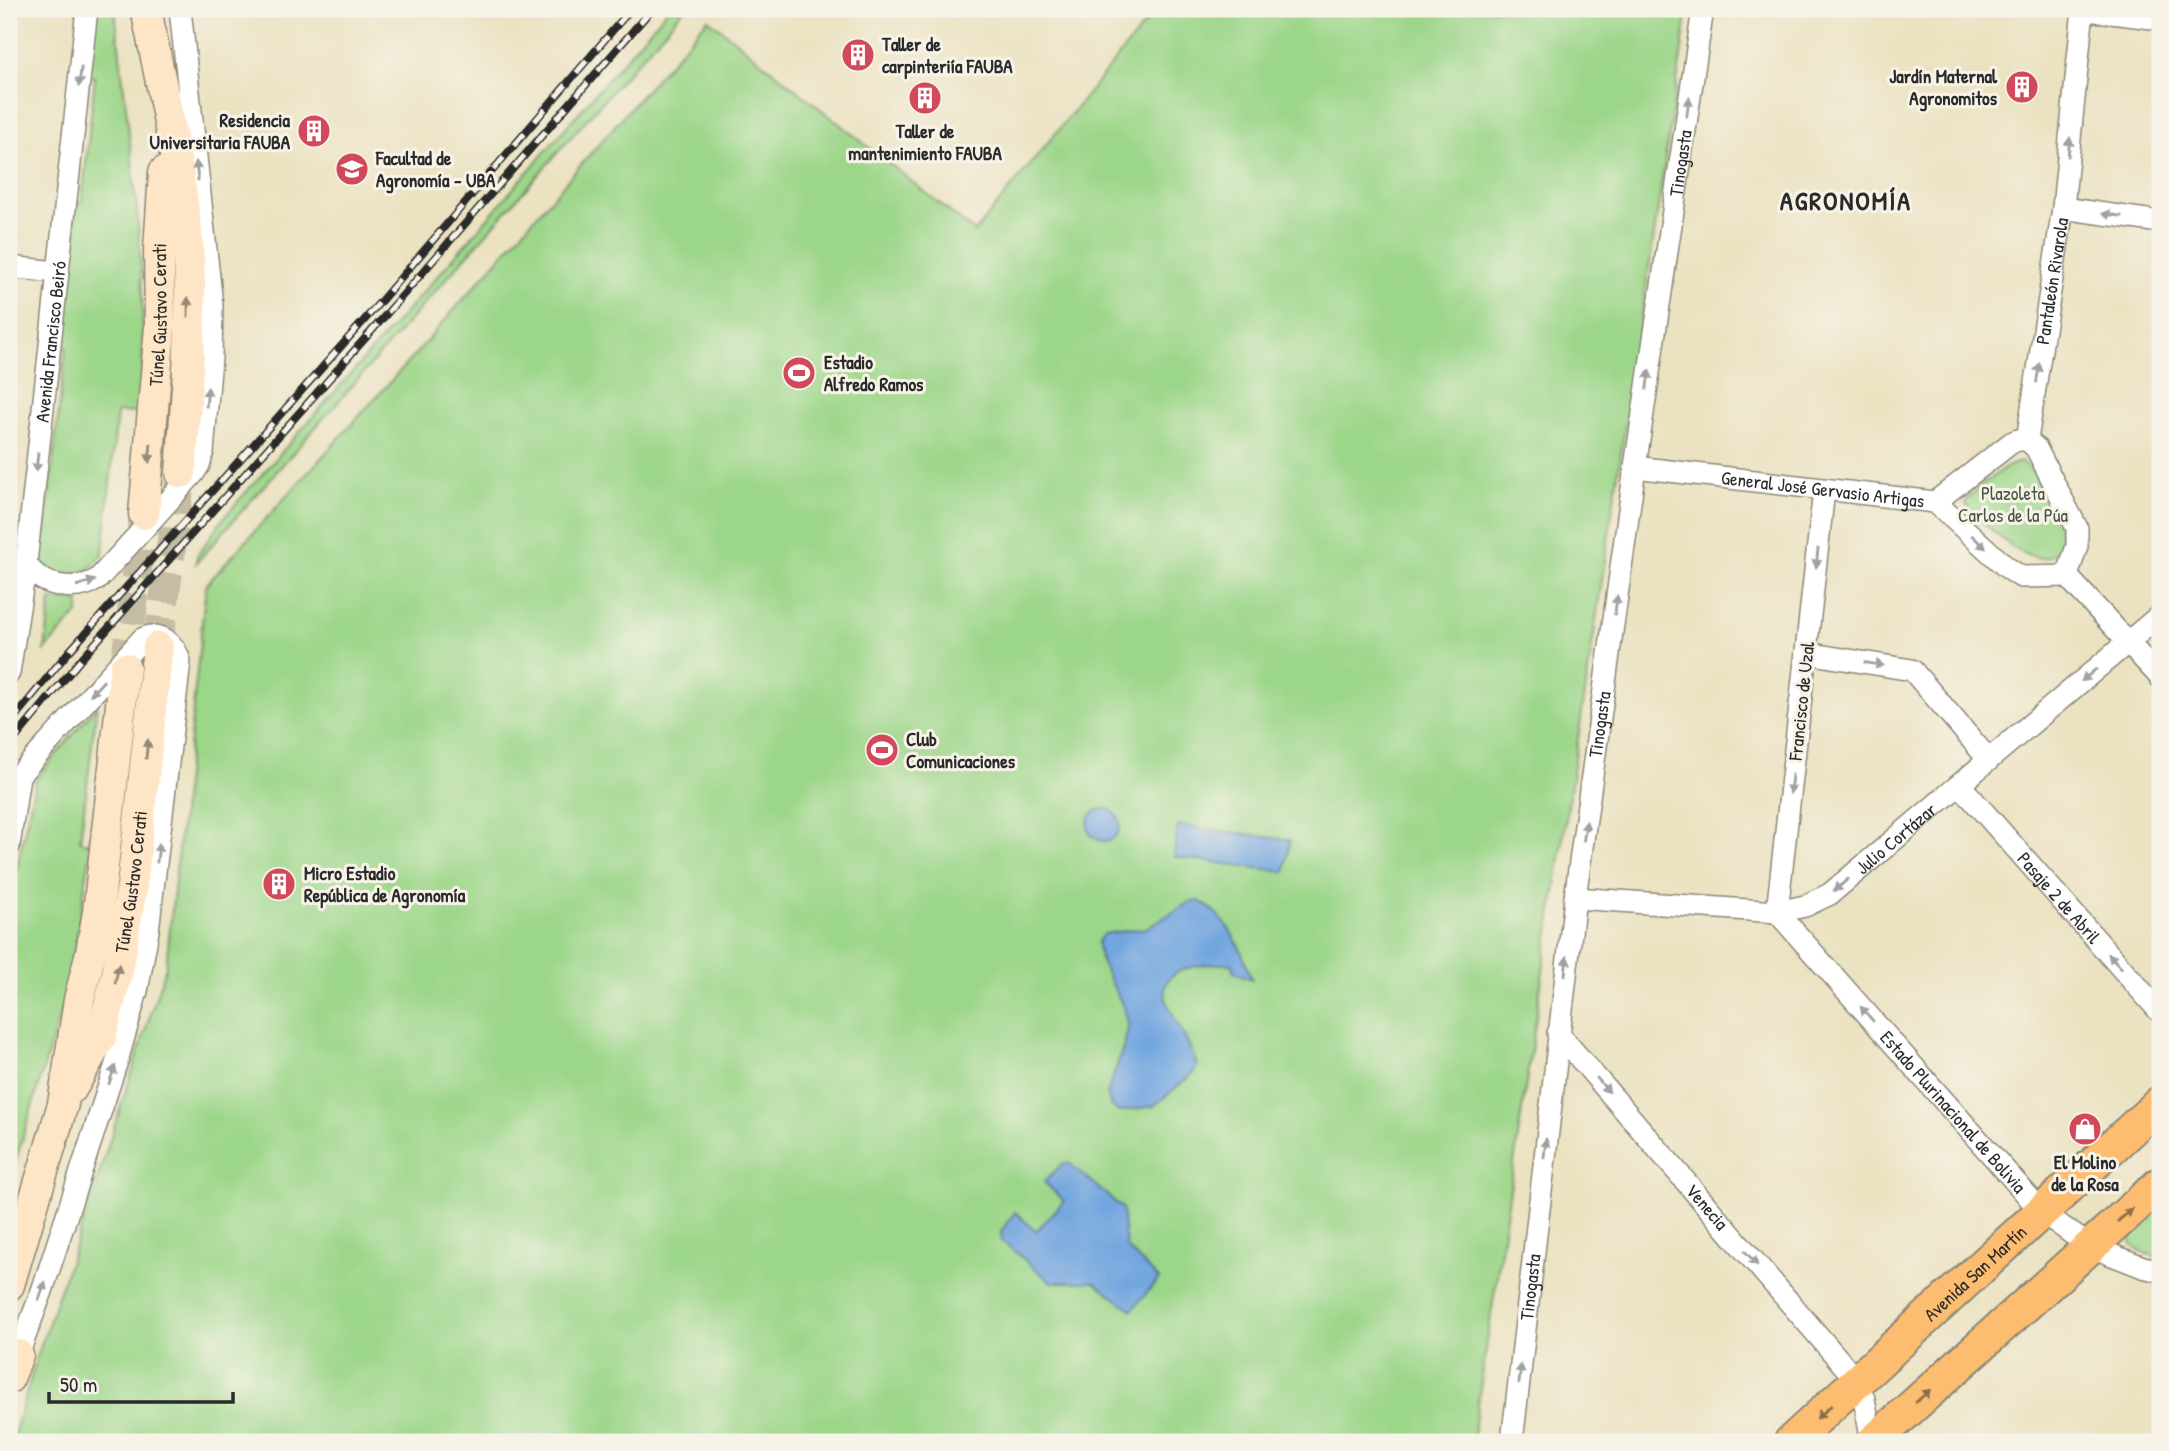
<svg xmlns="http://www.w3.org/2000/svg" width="2169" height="1451" font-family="'Patrick Hand',sans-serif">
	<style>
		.green { fill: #9cd689; stroke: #64805a; stroke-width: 2 }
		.water { fill: #72a6df; stroke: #4e6885; stroke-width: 2 }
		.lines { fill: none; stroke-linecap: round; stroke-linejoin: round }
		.secondary-tunnel { stroke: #c5bda3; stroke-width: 30; stroke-dasharray: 30 15; stroke-linecap: butt }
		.minor-casing { stroke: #8b8676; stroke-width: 24 }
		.secondary-casing { stroke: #8b8676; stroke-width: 33 }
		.primary-casing { stroke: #8b8676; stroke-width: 37 }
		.minor { stroke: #fff; stroke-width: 21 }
		.secondary { stroke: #fee5c5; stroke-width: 30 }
		.primary { stroke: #fcbd6f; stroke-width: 33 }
		.rail-casing { stroke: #2b2b2b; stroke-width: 8 }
		.rail { stroke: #f7f3e8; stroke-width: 5; stroke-dasharray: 16; stroke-linecap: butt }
		.oneway { fill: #a0a0a0 }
		.oneway2 { fill: #948878 }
		.oneway3 { fill: #896d4a }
		.labels { text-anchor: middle; stroke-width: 6; stroke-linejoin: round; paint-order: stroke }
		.poi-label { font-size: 19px; font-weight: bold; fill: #2b2b2b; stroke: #f7f3e8; text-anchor: start }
		.street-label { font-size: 19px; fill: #2b2b2b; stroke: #f7f3e8 }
		.park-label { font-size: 19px; fill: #475642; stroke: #f7f3e8 }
		.district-label { font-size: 26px; font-weight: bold; letter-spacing: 2px; fill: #2b2b2b; stroke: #f7f3e8 }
	</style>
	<rect width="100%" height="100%" fill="#f7f3e8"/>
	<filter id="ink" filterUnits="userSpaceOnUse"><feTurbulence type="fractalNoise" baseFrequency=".0143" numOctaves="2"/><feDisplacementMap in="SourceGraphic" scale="14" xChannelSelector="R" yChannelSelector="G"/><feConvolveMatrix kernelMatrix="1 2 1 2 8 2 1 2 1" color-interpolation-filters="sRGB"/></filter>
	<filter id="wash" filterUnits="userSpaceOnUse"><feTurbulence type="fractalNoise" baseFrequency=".00686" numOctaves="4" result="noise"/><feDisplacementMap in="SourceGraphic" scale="28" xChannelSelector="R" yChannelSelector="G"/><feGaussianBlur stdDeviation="1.57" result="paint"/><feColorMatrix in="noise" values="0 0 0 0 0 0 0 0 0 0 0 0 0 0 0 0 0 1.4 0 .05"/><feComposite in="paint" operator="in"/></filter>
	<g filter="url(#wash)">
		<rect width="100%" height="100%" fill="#ebe2c1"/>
		<!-- green -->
		<g class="green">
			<path d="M 94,9 L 115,9 C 129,144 151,278 140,413 L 117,412 L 103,554 C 98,559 93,566 87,570 C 70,581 41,574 37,552 C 36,547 37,540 37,535 L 45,535 L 66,347 L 57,346 L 73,201 L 82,202 L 95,77 L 86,76 Z"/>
			<path d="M 668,9 L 684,9 L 196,563 L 197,556 L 225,516 L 450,262 Z"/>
			<path d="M 1157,9 L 1688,9 L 1472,1442 L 12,1442 L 36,1360 L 92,1196 L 166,966 L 206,585 L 420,349 L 708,19 L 975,232 Z"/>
			<path d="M 2022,462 C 2035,469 2060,520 2061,535 C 2061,541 2059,547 2056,552 C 2031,575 1989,526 1969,510 L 1965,502 C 1973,490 2007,463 2022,462 Z"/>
			<path d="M 51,600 L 79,601 L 79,612 L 45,650 Z"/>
			<path d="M 97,705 L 80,841 L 92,844 L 72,965 L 61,1011 L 9,1183 L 9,903 L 36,779 Z"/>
			<path d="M 2160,1200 L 2160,1257 C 2107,1248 2137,1222 2160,1200 Z"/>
		</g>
		<!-- water -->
		<g class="water">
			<circle cx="1104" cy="825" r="16"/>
			<path d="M 1178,825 L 1290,840 L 1285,872 L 1174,857 Z"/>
			<path d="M 1199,901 C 1229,917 1241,949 1252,979 L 1234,972 L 1233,964 C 1207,963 1149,965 1169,1007 C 1178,1027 1191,1044 1197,1066 L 1192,1074 L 1154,1106 L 1118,1112 L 1110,1104 L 1107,1093 C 1112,1078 1129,1038 1128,1024 C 1124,995 1097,970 1098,941 L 1104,934 L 1146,928 L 1190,902 Z"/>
			<path d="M 1069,1163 L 1122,1208 L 1126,1247 L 1159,1279 L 1132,1310 L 1094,1282 L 1051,1282 L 1002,1241 L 1001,1231 L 1015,1212 L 1036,1231 L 1064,1201 L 1044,1182 L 1061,1165 Z"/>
		</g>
	</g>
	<g filter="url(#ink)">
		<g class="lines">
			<!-- secondary-tunnel -->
			<g class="secondary-tunnel">
				<path d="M 158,647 L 181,473"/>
				<path d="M 125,668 L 144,514"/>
			</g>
			<defs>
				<g id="minor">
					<path d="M 2079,9 L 2160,19"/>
					<path d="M 2063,208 L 2160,222"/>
					<path d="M 9,267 L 57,272"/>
					<path id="s1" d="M 2027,440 L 2063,208 L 2083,9"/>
					<path d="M 2027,440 L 2036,448 L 2077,528 L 2077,546 L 2067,576"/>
					<path id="s2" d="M 1635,467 L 1935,502 L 2006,567 L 2021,577 L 2067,576"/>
					<path id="s3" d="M 1824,490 L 1777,912 L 2042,1212 L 2089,1246 L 2143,1267 L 2160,1271"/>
					<path d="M 1935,502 L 2011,443 L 2018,440 L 2027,440"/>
					<path d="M 26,563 C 40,587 75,593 98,579 L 194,473 L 199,465 L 203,452 L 211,358 L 212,305 L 180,9"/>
					<path d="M 2067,576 L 2160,677"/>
					<path d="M 1806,653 L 1912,670 L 1989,760"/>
					<path id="s4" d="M 9,673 L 26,563 L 87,9"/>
					<path id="s5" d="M 1960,785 L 2160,1012"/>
					<path d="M 9,846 L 19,776 L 22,772 L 142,639 C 160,629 176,645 180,662 L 148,931 L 137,991 L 118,1058 L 42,1291 L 18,1355"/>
					<path id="s6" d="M 1575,898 L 1777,912 L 1805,906 L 1830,894 L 2160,615"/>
					<path id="s7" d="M 1558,1033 L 1858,1382 L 1864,1399 L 1872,1442"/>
					<path id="s8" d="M 1512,1442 L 1575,898 L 1635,467 L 1703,9"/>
				</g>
				<g id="secondary">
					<path d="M 146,9 C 161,83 178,158 187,234 C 195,309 186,397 181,473"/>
					<path id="s9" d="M 144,514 L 160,327 L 159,250 L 164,172"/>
					<path id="s10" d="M 72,1088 L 101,1037 L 118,970 L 132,886 L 158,647"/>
					<path d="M 9,1285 L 63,1104 L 79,1000 L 91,952 L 98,912 L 125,668"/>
					<path d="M 9,1378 L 18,1355"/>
				</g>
				<g id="primary">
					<path id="s11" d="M 1791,1442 L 2160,1103"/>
					<path d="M 1873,1442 L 2160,1184"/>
				</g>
			</defs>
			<!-- minor casing -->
			<use href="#minor" class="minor-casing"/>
			<!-- secondary casing -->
			<use href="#secondary" class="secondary-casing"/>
			<!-- primary casing -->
			<use href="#primary" class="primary-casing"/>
			<!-- minor -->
			<use href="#minor" class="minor"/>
			<!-- secondary -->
			<use href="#secondary" class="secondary"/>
			<!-- primary -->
			<use href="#primary" class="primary"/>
			<defs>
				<g id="rail">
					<path d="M 9,724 L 66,655 L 368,316 L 631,9"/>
					<path d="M 9,746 L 82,658 L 376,326 L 652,9"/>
				</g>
			</defs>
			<!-- rail casing -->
			<use href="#rail" class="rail-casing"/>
			<!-- rail -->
			<use href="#rail" class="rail"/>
		</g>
		<!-- one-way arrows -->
		<defs><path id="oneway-solid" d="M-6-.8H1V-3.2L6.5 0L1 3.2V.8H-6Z" transform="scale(1.75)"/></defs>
		<g class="oneway">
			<use href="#oneway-solid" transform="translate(80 77) rotate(97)"/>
			<use href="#oneway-solid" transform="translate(1688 107) rotate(-82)"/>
			<use href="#oneway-solid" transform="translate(2069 147) rotate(-84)"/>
			<use href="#oneway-solid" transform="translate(197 171) rotate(-96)"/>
			<use href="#oneway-solid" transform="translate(2112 215) rotate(-172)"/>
			<use href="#oneway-solid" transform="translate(2038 373) rotate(-81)"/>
			<use href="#oneway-solid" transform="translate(1648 380) rotate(-82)"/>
			<use href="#oneway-solid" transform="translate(207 397) rotate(-85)"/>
			<use href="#oneway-solid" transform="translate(37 462) rotate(96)"/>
			<use href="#oneway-solid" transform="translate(1979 542) rotate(43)"/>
			<use href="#oneway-solid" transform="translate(1817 558) rotate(96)"/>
			<use href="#oneway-solid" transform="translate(86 583) rotate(-16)"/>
			<use href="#oneway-solid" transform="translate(1616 605) rotate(-82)"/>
			<use href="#oneway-solid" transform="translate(1874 664) rotate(9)"/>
			<use href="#oneway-solid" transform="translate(2089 675) rotate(140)"/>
			<use href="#oneway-solid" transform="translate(97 688) rotate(133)"/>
			<use href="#oneway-solid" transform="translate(1791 784) rotate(96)"/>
			<use href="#oneway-solid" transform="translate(1585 831) rotate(-81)"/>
			<use href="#oneway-solid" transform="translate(158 853) rotate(-83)"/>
			<use href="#oneway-solid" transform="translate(1841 885) rotate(140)"/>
			<use href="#oneway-solid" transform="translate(2115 961) rotate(-132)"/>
			<use href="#oneway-solid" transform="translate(1566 966) rotate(-83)"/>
			<use href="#oneway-solid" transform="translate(1867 1014) rotate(-131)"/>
			<use href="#oneway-solid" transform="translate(112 1075) rotate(-71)"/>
			<use href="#oneway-solid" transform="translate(1603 1085) rotate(49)"/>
			<use href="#oneway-solid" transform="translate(1545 1148) rotate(-84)"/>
			<use href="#oneway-solid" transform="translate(1751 1258) rotate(49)"/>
			<use href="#oneway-solid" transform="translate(42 1291) rotate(-71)"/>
			<use href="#oneway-solid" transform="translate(1520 1374) rotate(-84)"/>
		</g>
		<g class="oneway2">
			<use href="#oneway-solid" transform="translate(188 307) rotate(-90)"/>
			<use href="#oneway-solid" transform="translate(150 453) rotate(95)"/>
			<use href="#oneway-solid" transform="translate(147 749) rotate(-84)"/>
			<use href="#oneway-solid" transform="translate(117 974) rotate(-78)"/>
		</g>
		<g class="oneway3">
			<use href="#oneway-solid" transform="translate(2125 1215) rotate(-41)"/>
			<use href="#oneway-solid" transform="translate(1923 1396) rotate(-42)"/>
			<use href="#oneway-solid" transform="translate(1824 1412) rotate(138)"/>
		</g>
	</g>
	<!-- icons -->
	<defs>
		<symbol id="building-disc" viewBox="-11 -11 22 22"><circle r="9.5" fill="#d1495b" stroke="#f7f3e8"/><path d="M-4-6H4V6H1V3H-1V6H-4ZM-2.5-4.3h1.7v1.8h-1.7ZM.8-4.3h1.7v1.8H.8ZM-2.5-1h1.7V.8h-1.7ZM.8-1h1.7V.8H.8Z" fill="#fff"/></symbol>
		<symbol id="university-disc" viewBox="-11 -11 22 22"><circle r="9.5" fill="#d1495b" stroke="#f7f3e8"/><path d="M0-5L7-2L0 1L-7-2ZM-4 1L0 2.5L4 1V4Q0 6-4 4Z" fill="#fff"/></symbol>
		<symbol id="stadium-disc" viewBox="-11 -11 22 22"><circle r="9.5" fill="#d1495b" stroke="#f7f3e8"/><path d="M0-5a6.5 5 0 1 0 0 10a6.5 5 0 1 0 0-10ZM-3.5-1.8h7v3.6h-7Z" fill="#fff"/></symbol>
		<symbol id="shop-disc" viewBox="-11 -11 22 22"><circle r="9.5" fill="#d1495b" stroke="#f7f3e8"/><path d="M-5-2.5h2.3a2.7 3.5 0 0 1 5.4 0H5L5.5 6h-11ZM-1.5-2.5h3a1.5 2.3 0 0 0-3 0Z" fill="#fff"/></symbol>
	</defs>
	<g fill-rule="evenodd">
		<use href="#building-disc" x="839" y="36" width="38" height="38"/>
		<use href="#building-disc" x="2003" y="68" width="38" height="38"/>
		<use href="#building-disc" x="906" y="79" width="38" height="38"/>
		<use href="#building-disc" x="295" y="112" width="38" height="38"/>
		<use href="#university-disc" x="333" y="150" width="38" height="38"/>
		<use href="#stadium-disc" x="780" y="354" width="38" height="38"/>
		<use href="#stadium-disc" x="863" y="731" width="38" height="38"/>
		<use href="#building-disc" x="260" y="865" width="38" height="38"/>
		<use href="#shop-disc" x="2066" y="1110" width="38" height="38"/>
	</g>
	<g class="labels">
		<!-- poi labels -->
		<g class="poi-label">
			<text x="882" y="51">Taller de<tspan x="882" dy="22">carpinteriía FAUBA</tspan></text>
			<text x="1997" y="83" text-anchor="end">Jardín Maternal<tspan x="1997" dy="22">Agronomitos</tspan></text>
			<text x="290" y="127" text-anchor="end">Residencia<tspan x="290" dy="22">Universitaria FAUBA</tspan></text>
			<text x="925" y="138" text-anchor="middle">Taller de<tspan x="925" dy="22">mantenimiento FAUBA</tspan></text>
			<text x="376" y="165">Facultad de<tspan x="376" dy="22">Agronomía - UBA</tspan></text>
			<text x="824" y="369">Estadio<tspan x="824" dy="22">Alfredo Ramos</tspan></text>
			<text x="906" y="746">Club<tspan x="906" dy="22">Comunicaciones</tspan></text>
			<text x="304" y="880">Micro Estadio<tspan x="304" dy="22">República de Agronomía</tspan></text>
			<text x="2085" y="1169" text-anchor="middle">El Molino<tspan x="2085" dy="22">de la Rosa</tspan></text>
		</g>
		<!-- street labels -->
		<g class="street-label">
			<text dy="7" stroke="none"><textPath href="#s8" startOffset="1290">Tinogasta</textPath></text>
			<text dy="7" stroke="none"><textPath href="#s1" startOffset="161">Pantaleón Rivarola</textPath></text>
			<text dy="7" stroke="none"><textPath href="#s9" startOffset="200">Túnel Gustavo Cerati</textPath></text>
			<text dy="7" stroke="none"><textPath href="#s4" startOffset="334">Avenida Francisco Beiró</textPath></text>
			<text dy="7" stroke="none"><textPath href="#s2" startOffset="189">General José Gervasio Artigas</textPath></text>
			<text transform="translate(1801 701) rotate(-84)" y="7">Francisco de Uzal</text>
			<text dy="7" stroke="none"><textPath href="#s8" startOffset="723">Tinogasta</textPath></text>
			<text dy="7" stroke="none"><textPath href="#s6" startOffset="345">Julio Cortázar</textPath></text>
			<text dy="7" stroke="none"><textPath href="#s10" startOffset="217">Túnel Gustavo Cerati</textPath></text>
			<text dy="7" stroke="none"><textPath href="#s5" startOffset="150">Pasaje 2 de Abril</textPath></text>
			<text dy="7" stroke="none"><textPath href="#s3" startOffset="691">Estado Plurinacional de Bolivia</textPath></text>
			<text dy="7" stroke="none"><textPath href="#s7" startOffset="229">Venecia</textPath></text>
			<text dy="7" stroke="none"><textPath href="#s11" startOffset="250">Avenida San Martín</textPath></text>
			<text dy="7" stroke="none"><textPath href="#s8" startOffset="156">Tinogasta</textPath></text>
		</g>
		<!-- park labels -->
		<g class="park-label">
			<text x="2013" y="500">Plazoleta<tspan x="2013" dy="22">Carlos de la Púa</tspan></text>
		</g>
		<!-- district labels -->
		<g class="district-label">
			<text x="1846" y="210">AGRONOMÍA</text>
		</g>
	</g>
	<!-- margin -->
	<rect width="2169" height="1451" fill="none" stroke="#f7f3e8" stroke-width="35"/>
	<!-- scale -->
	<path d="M49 1392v10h184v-10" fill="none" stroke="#2b2b2b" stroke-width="3.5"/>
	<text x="60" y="1392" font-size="21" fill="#2b2b2b" stroke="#f7f3e8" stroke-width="5" paint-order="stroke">50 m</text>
</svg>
